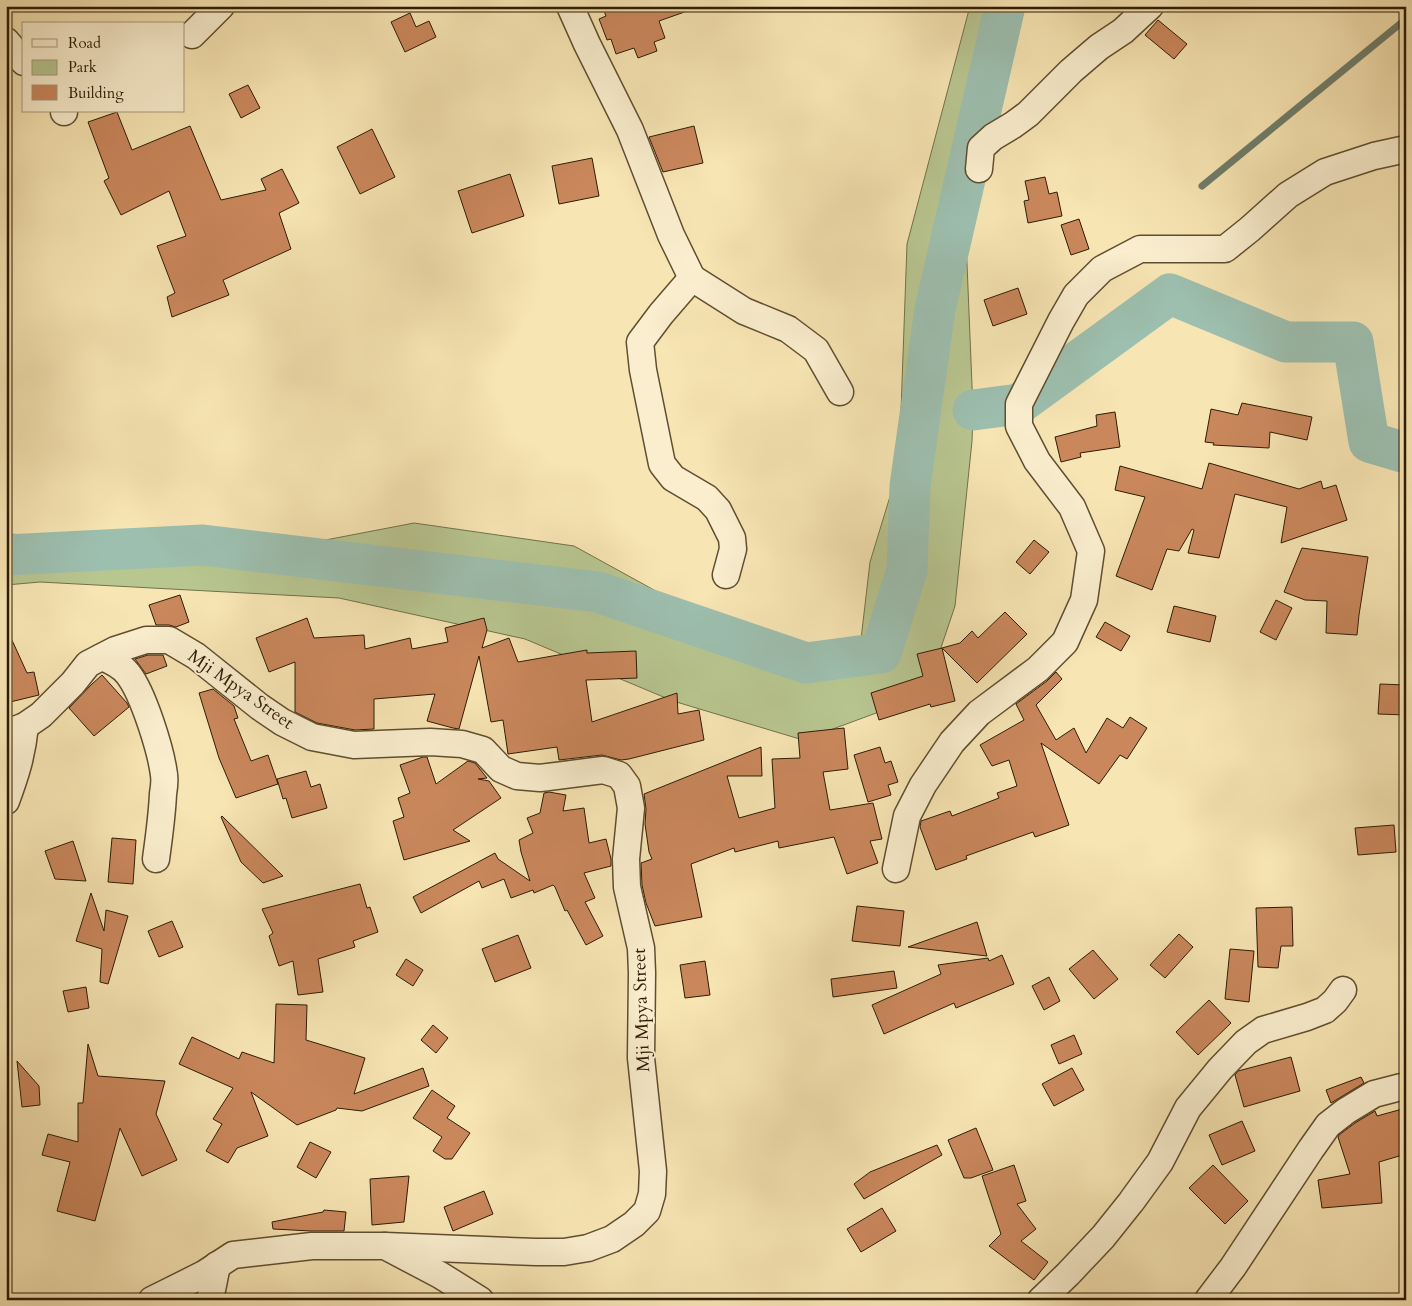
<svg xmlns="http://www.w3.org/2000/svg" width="1412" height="1306" font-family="Cardo,serif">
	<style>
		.green { fill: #b8c690; stroke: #72714a }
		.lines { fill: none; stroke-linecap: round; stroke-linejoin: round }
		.stream { stroke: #707e6b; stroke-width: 7 }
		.river { stroke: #9dbfaf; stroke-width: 41 }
		.building { fill: #ca875c; stroke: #2d1c05 }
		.street-casing { stroke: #604e30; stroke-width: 29 }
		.street { stroke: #faeece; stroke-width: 26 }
		.labels { text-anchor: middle; stroke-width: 4; stroke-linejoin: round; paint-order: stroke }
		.street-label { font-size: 18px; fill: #2d1c05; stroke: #faeece }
	</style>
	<rect width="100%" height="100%" fill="#f7e5b3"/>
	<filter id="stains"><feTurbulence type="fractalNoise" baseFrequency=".004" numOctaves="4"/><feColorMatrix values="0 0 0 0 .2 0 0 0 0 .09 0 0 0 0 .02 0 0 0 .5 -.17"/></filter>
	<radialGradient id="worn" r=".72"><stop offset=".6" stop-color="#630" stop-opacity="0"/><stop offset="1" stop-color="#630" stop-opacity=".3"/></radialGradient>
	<!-- green -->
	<path class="green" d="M 970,6 L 1022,6 L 963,166 L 973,410 L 972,441 L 955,606 L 925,695 L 803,740 L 673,701 L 525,639 L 339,598 L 40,582 L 6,585 L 6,534 L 289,547 L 414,523 L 574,546 L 725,629 L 783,655 L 858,665 L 870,562 L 899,467 L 907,244 Z"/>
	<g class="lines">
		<!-- stream -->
		<path class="stream" d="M 1202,186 L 1406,19"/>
		<!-- river -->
		<g class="river">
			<path d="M 973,410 L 1019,404 L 1170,294 L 1286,342 L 1353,342 L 1369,442 L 1406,453"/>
			<path d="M 6,555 L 203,545 L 598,592 L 806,663 L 881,653 L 907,570 L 910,486 L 935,309 L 1005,6"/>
		</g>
	</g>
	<!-- building -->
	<g class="building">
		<path d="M 602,6 L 692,6 L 693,9 L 659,21 L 665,38 L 654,42 L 657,51 L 638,58 L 634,48 L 616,54 L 611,39 L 607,40 L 599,19 L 606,16 Z"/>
		<path d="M 410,13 L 416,27 L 429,21 L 436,37 L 405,52 L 391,22 Z"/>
		<path d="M 1158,20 L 1187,44 L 1174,59 L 1145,35 Z"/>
		<path d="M 248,85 L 260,108 L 241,118 L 229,94 Z"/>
		<path d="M 117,112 L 132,150 L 190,126 L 221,200 L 266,190 L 261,179 L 282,169 L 299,203 L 279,213 L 291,249 L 223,280 L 229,295 L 172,317 L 167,297 L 175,293 L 157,246 L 186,236 L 169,191 L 121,215 L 104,181 L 109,178 L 88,122 Z"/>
		<path d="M 694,126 L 703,163 L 663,172 L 649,137 Z"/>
		<path d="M 372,129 L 395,177 L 360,194 L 337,147 Z"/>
		<path d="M 592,158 L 599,196 L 559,204 L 552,166 Z"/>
		<path d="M 510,174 L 524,216 L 472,233 L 458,191 Z"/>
		<path d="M 1045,177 L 1049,194 L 1057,192 L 1062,216 L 1028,223 L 1024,201 L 1029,200 L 1025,181 Z"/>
		<path d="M 1079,219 L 1089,249 L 1071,255 L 1061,225 Z"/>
		<path d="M 1018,288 L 1027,314 L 993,326 L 984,300 Z"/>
		<path d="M 1242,403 L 1312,417 L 1307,440 L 1270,432 L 1269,448 L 1213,445 L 1214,443 L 1205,442 L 1211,409 L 1238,415 Z"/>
		<path d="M 1115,412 L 1120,447 L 1080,453 L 1081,457 L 1061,462 L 1055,437 L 1097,426 L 1096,415 Z"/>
		<path d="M 1209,463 L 1299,489 L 1321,481 L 1323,489 L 1336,485 L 1347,520 L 1281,543 L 1287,507 L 1235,494 L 1219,558 L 1188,553 L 1194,530 L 1192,529 L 1179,551 L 1167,549 L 1152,590 L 1116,576 L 1145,497 L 1115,490 L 1120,466 L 1202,489 Z"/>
		<path d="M 1034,540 L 1049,552 L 1030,574 L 1016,562 Z"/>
		<path d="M 1302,548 L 1368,557 L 1359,615 L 1357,635 L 1326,633 L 1327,601 L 1305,600 L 1284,592 Z"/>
		<path d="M 180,595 L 189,622 L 176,627 L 169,625 L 156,625 L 149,605 Z"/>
		<path d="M 1276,600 L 1292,608 L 1276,640 L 1260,632 Z"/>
		<path d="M 1174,606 L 1216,616 L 1210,642 L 1167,632 Z"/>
		<path d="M 1005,612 L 1027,634 L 977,683 L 942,648 L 960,643 L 972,631 L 978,638 Z"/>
		<path d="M 307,618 L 314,638 L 364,635 L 365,649 L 410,638 L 412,649 L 448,642 L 445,628 L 484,618 L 487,630 L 482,648 L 509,638 L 518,662 L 587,650 L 587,653 L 636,651 L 637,678 L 586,680 L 592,722 L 677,693 L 678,714 L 699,710 L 704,740 L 629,759 L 621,760 L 602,755 L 559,760 L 557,747 L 508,754 L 503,720 L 491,722 L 479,656 L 459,729 L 453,728 L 427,721 L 435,694 L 374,699 L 374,729 L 355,730 L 317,723 L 295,712 L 295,662 L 269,672 L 256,638 Z"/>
		<path d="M 1105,622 L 1130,636 L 1121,651 L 1096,637 Z"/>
		<path d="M 6,627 L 27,673 L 34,672 L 39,695 L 6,703 Z"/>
		<path d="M 942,648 L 955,701 L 931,707 L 930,704 L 879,720 L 871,693 L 923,676 L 917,654 Z"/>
		<path d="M 148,655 L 163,655 L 167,666 L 146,674 L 135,659 Z"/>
		<path d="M 1056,672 L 1062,679 L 1036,705 L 1056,740 L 1074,728 L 1086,753 L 1107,718 L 1123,728 L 1130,717 L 1147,728 L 1127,759 L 1120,755 L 1099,784 L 1041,743 L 1069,825 L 1035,837 L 1033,832 L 966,856 L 967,859 L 936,870 L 920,827 L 921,821 L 950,811 L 952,816 L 999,798 L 997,793 L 1017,786 L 1009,760 L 992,766 L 980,745 L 1024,720 L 1016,704 L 1047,681 Z"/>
		<path d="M 102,675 L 127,703 L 129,707 L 94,736 L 69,708 L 92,684 Z"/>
		<path d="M 1380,684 L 1406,685 L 1406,715 L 1378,714 Z"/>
		<path d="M 213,689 L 234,706 L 238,718 L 234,719 L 251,761 L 268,755 L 278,784 L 236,798 L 219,758 L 199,693 Z"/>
		<path d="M 844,728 L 848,769 L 823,772 L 830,810 L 873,803 L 882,839 L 870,841 L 878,863 L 847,874 L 834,837 L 779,848 L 778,841 L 735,852 L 734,848 L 691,864 L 702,917 L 655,926 L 646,903 L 642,885 L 641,863 L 652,859 L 649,852 L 645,824 L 646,809 L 644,794 L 761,747 L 762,776 L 727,776 L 739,818 L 775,808 L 772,759 L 800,758 L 798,733 Z"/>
		<path d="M 880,747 L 885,763 L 891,761 L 898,782 L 888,785 L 891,795 L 868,802 L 854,755 Z"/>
		<path d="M 423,757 L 427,757 L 436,784 L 468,761 L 475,763 L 487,778 L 478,779 L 489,781 L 501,798 L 453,830 L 470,841 L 404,860 L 393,821 L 404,817 L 398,798 L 410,793 L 400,765 Z"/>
		<path d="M 306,771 L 311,787 L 320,784 L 327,808 L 292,818 L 286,798 L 283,799 L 277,779 Z"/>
		<path d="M 549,792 L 566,795 L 563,811 L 584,808 L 589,843 L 606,839 L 611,859 L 611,866 L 584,873 L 595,898 L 585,902 L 603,936 L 586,945 L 567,910 L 565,911 L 555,887 L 553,885 L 534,893 L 533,890 L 511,898 L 504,879 L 482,888 L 479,881 L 421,913 L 413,897 L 495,853 L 498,859 L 530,881 L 521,852 L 519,840 L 533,833 L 527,818 L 540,813 L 544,793 Z"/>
		<path d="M 222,816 L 283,876 L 263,883 L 241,862 L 221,817 Z"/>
		<path d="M 1394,825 L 1396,852 L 1358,855 L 1355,828 Z"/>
		<path d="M 112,838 L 136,840 L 133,884 L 108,882 Z"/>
		<path d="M 73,841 L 86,881 L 55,879 L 45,851 Z"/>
		<path d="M 360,884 L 367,908 L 370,907 L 378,932 L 353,941 L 355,947 L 318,959 L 323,992 L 298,995 L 293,961 L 279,966 L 269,936 L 273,933 L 262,909 Z"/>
		<path d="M 91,893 L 104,931 L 106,910 L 128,916 L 108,984 L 100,982 L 102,949 L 76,941 Z"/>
		<path d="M 857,906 L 904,911 L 900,946 L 852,941 Z"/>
		<path d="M 1292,907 L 1293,946 L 1281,946 L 1278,968 L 1258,967 L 1256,908 Z"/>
		<path d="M 172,921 L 183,947 L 159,957 L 148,931 Z"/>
		<path d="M 977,922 L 987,956 L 908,947 Z"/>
		<path d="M 1179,934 L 1193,947 L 1165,978 L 1150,965 Z"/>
		<path d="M 518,935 L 531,968 L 495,982 L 482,949 Z"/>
		<path d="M 1230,949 L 1254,951 L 1249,1002 L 1225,999 Z"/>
		<path d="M 1093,950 L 1118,979 L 1094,999 L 1069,969 Z"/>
		<path d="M 1002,955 L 1014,984 L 956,1008 L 954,1003 L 884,1034 L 872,1005 L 941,974 L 938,965 L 988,958 L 989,961 Z"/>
		<path d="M 406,959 L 423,970 L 413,986 L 396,975 Z"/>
		<path d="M 705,961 L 710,995 L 685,998 L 680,965 Z"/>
		<path d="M 894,971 L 897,988 L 833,997 L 831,979 Z"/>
		<path d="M 1049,977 L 1060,1001 L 1044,1010 L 1032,986 Z"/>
		<path d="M 86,987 L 89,1008 L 68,1012 L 63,991 Z"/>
		<path d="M 1209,1000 L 1231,1023 L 1198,1055 L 1176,1032 Z"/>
		<path d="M 276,1004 L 307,1005 L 306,1040 L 365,1058 L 354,1094 L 423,1068 L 429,1086 L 362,1111 L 337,1108 L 336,1110 L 297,1125 L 251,1092 L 268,1136 L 237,1148 L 228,1163 L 206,1151 L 222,1124 L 213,1119 L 233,1088 L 179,1064 L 192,1037 L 239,1059 L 242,1052 L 274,1063 Z"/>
		<path d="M 433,1025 L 448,1038 L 436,1053 L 421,1040 Z"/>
		<path d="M 1074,1035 L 1082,1054 L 1059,1064 L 1051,1045 Z"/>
		<path d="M 88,1044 L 98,1076 L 165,1081 L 156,1114 L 177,1160 L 142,1176 L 120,1128 L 95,1221 L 57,1211 L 70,1162 L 42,1155 L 48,1134 L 78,1142 L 78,1103 L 83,1103 Z"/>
		<path d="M 1291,1057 L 1300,1091 L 1244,1107 L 1235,1075 L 1238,1071 Z"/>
		<path d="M 17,1061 L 39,1086 L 40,1105 L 22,1107 Z"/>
		<path d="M 1072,1068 L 1084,1090 L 1054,1106 L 1042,1084 Z"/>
		<path d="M 1361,1077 L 1364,1083 L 1331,1103 L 1326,1090 Z"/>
		<path d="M 432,1090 L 455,1106 L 447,1118 L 470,1133 L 452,1159 L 445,1159 L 433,1151 L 442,1137 L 413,1118 Z"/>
		<path d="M 1406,1108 L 1406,1154 L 1379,1162 L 1382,1203 L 1322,1208 L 1318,1180 L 1350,1174 L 1338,1137 L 1339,1135 L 1355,1123 L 1375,1111 L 1377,1116 Z"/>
		<path d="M 1242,1121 L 1255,1151 L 1222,1165 L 1209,1135 Z"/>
		<path d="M 976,1128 L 993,1170 L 971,1178 L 964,1178 L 948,1140 Z"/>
		<path d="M 310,1142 L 331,1152 L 316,1178 L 297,1167 Z"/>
		<path d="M 937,1145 L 942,1155 L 864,1199 L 854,1184 L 870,1172 Z"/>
		<path d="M 1014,1165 L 1026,1201 L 1017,1204 L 1036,1229 L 1021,1241 L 1048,1262 L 1034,1280 L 989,1246 L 1001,1234 L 982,1176 Z"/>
		<path d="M 1213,1165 L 1248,1201 L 1225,1224 L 1189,1188 Z"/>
		<path d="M 409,1176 L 404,1222 L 372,1225 L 370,1179 Z"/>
		<path d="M 484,1191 L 493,1214 L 453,1231 L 444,1207 Z"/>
		<path d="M 882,1208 L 896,1231 L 861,1252 L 847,1229 Z"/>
		<path d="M 324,1210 L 346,1212 L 344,1231 L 311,1231 L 273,1229 L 272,1222 L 323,1212 Z"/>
	</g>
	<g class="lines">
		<defs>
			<g id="street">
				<path d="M 570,6 L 587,44 L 630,130 L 671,235 L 692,278 L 744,311 L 788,329 L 816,350 L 840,392"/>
				<path d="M 192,35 L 221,6"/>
				<path d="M 6,41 L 24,62"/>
				<path d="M 64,111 L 64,112"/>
				<path d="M 979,169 L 981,148 L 993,137 L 1013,125 L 1028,114 L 1071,71 L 1099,47 L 1123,31 L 1150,6"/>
				<path d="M 692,278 L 661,314 L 640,342 L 643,370 L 662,464 L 673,478 L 707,498 L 718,510 L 732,538 L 733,549 L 726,575"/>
				<path d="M 102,657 C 112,661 121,665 128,674 C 143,693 161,750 164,775 C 165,781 164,788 163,794 C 162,816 159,837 156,859"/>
				<path d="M 6,733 L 25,726 L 41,715 L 73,683 L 88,664 L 115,650 L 146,640 L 169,640 L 196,656 L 260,707 L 282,722 L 312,737 L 354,745 L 430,742 L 462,744 L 483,750 L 501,769 L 517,776 L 540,778 L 603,770 L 619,775 L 627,786 L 631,808 L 626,859 L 627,887 L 641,948 L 642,973 L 641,1058 L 653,1171 L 652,1194 L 647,1211 L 634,1224 L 612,1239 L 588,1248 L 564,1252 L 536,1252 L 385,1246"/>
				<path d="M 6,801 C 16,774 22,755 25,726"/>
				<path d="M 896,869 L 907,816 L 923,785 L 952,742 L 979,713 L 1038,669 L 1065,642 L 1084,600 L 1091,551 L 1072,507 L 1037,461 L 1019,426 L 1019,404 L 1061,321 L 1076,295 L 1102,269 L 1140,249 L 1225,249 L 1250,229 L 1288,195 L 1325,172 L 1374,156 L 1406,149"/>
				<path d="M 152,1300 L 204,1274 L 233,1255 L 312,1246 L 385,1246 L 440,1275 L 480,1300"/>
				<path d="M 210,1300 L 217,1265"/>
				<path d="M 1041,1300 L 1068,1274 L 1103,1237 L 1131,1202 L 1160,1162 L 1188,1108 L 1220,1069 L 1246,1042 L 1263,1030 L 1307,1017 L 1325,1010 L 1335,1001 L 1343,990"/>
				<path d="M 1208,1300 L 1233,1267 L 1311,1149 L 1328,1125 L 1346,1111 L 1374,1094 L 1401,1087 L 1406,1087"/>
			</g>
		</defs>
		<!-- street casing -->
		<use href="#street" class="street-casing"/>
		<!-- street -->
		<use href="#street" class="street"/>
	</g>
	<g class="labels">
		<!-- street labels -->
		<g class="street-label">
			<text transform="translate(241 689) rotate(35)" y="6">Mji Mpya Street</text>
			<text transform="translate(641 1010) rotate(-92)" y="6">Mji Mpya Street</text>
		</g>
	</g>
	<!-- margin -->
	<rect width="1412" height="1306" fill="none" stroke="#f7e5b3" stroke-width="25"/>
	<rect x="8" y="8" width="1397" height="1291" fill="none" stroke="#2d1c05" stroke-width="2.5"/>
	<rect x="12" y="12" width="1387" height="1281" fill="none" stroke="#2d1c05"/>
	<!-- legend -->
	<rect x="22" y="22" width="162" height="90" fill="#faeece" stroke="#a89a7e"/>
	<rect x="32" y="39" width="25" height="8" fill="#faeece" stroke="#a89a7e"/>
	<text x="68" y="48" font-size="15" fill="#2d1c05">Road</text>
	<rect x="32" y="60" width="25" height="15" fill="#b8c690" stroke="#a89a7e"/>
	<text x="68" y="72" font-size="15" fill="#2d1c05">Park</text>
	<rect x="32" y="85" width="25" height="15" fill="#ca875c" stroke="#a89a7e"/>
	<text x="68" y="98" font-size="15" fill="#2d1c05">Building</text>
	<rect width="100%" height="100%" filter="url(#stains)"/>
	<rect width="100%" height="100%" fill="url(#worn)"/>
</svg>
